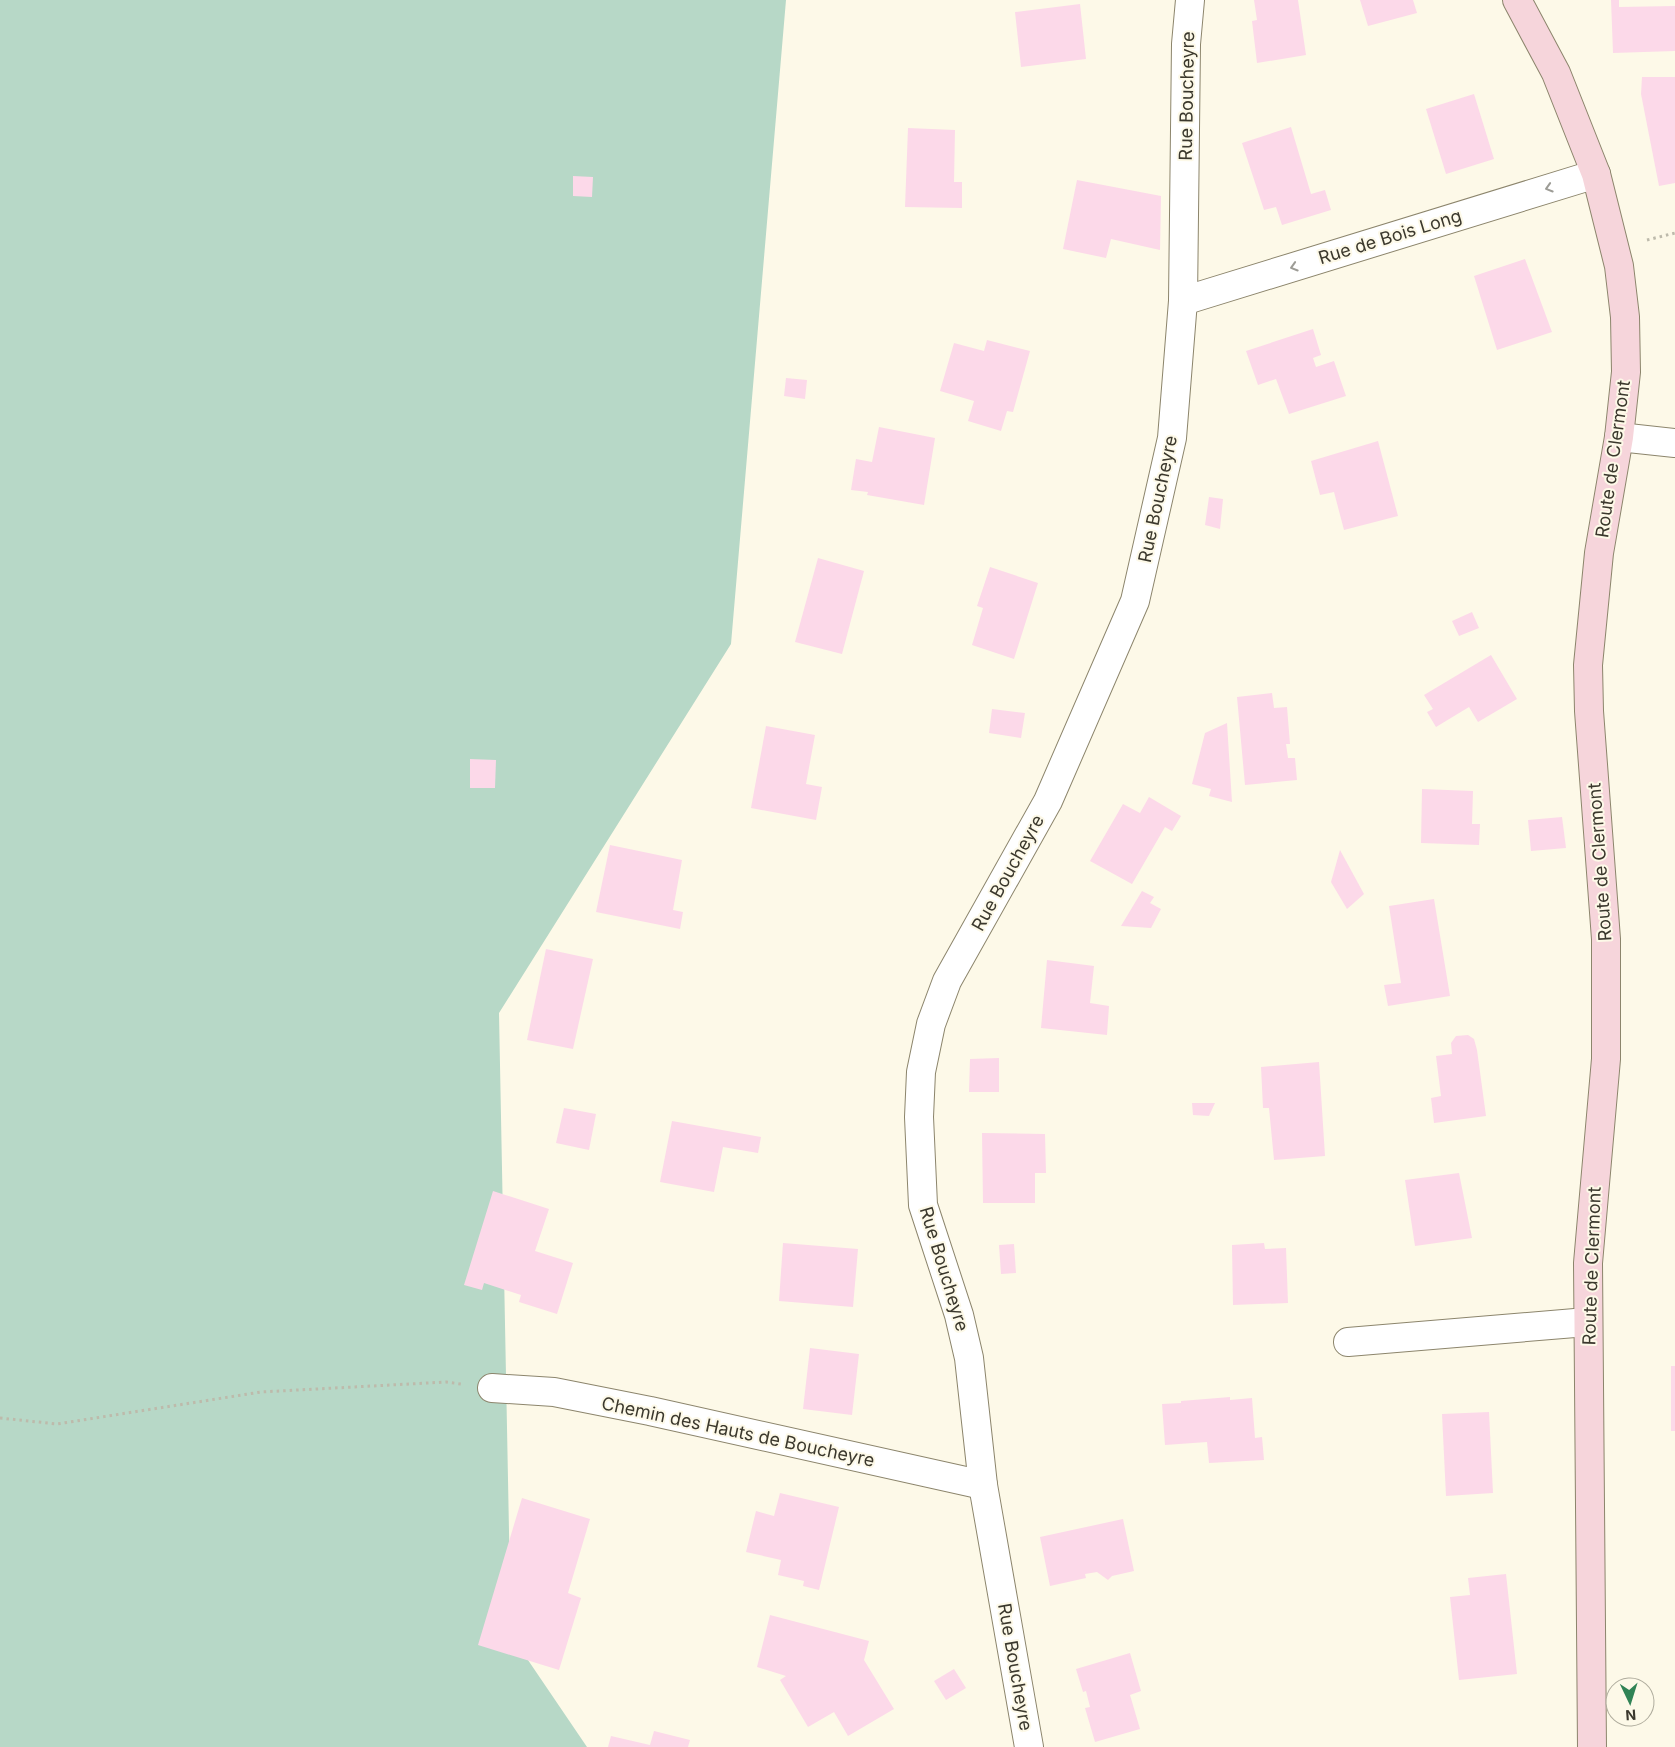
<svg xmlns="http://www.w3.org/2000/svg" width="1675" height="1747" font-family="Inter,sans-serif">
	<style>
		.green { fill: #b7d8c7 }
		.building { fill: #fcd9e9 }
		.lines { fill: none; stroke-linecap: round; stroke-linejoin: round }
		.street-casing { stroke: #8c856c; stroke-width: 30 }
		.secondary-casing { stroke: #8c856c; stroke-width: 30 }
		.path { stroke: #bdbaab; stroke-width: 3; stroke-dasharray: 2.5 4; stroke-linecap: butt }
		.street { stroke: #fff; stroke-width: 28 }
		.secondary { stroke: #f6d5db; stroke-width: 28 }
		.oneway { stroke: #9d9c96 }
		.labels { text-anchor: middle; stroke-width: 4; stroke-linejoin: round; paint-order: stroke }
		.street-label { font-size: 18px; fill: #3b382d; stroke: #fdf9e8 }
	</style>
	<rect width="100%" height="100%" fill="#fdf9e8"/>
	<!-- green -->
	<path class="green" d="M 0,0 L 786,0 L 731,644 L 499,1013 L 511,1635 L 587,1747 L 0,1747 Z"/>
	<!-- building -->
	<g class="building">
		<path d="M 1254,0 L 1298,0 L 1306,55 L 1257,63 L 1252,21 L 1257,20 Z"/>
		<path d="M 1360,0 L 1413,0 L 1417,13 L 1368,26 Z"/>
		<path d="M 1611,0 L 1619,0 L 1619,7 L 1675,6 L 1675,51 L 1613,53 Z"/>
		<path d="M 1080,4 L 1086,59 L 1021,67 L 1015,12 Z"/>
		<path d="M 1642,77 L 1675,77 L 1675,183 L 1659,186 L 1641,94 Z"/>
		<path d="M 1474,94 L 1494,159 L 1446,174 L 1426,109 Z"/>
		<path d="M 1291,127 L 1311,194 L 1325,190 L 1331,210 L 1282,225 L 1276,207 L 1264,210 L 1242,143 Z"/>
		<path d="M 908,128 L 955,130 L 954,182 L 962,182 L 962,208 L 905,207 Z"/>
		<path d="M 573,176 L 593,177 L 592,197 L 573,196 Z"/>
		<path d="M 1077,180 L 1161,196 L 1160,250 L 1111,239 L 1106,258 L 1063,249 Z"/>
		<path d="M 1525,259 L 1552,332 L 1497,350 L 1474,276 Z"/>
		<path d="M 1313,329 L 1321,355 L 1313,358 L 1316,367 L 1334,361 L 1346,396 L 1289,414 L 1276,379 L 1258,385 L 1246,351 Z"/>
		<path d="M 987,340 L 1030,351 L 1013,412 L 1007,411 L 1001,431 L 968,421 L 974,401 L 940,391 L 954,343 L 984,351 Z"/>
		<path d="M 786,378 L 807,380 L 805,399 L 784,396 Z"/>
		<path d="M 879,427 L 935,438 L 924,505 L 867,495 L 868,492 L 851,490 L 856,459 L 872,462 Z"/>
		<path d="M 1378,441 L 1398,516 L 1344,530 L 1334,492 L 1320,495 L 1311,461 Z"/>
		<path d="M 1209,497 L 1223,499 L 1220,529 L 1205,525 Z"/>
		<path d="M 818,558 L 864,571 L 842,654 L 795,642 Z"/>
		<path d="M 990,567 L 1038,583 L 1014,659 L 972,645 L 983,608 L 977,606 Z"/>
		<path d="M 1472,612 L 1479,628 L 1459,636 L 1452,621 Z"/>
		<path d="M 1491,655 L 1517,699 L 1478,722 L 1469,707 L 1436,727 L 1427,712 L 1433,709 L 1424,695 Z"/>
		<path d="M 1272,693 L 1274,708 L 1287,707 L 1290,744 L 1286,744 L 1288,758 L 1295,758 L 1297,780 L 1245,785 L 1237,697 Z"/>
		<path d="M 992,709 L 1025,713 L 1021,738 L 989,733 Z"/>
		<path d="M 1227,723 L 1232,802 L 1209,796 L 1211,789 L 1192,784 L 1205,733 Z"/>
		<path d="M 766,726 L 815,735 L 806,784 L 822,787 L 816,820 L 751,808 Z"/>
		<path d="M 470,759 L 496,760 L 495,788 L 470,788 Z"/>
		<path d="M 1422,789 L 1473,791 L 1472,824 L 1480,824 L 1479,845 L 1421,843 Z"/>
		<path d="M 1149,797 L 1181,816 L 1172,831 L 1165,827 L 1132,884 L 1090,861 L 1123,804 L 1140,813 Z"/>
		<path d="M 1562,817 L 1566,848 L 1531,851 L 1528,820 Z"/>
		<path d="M 610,845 L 682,860 L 673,910 L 683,912 L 680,929 L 596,912 Z"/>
		<path d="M 1340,850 L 1364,894 L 1347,909 L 1331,882 Z"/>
		<path d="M 1142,891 L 1154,897 L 1150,903 L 1161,909 L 1151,928 L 1121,926 Z"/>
		<path d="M 1434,899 L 1450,996 L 1388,1006 L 1384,985 L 1401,983 L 1389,906 Z"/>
		<path d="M 546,949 L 593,959 L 573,1049 L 527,1040 Z"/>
		<path d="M 1047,960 L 1094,966 L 1090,1003 L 1109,1006 L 1107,1035 L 1041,1028 Z"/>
		<path d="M 1468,1035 L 1474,1039 L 1477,1050 L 1486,1116 L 1434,1123 L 1431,1098 L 1441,1096 L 1436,1056 L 1452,1054 L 1451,1043 L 1456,1036 Z"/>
		<path d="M 999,1058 L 999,1092 L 969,1092 L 970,1059 Z"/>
		<path d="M 1319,1062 L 1325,1156 L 1274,1160 L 1269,1108 L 1263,1108 L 1261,1067 Z"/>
		<path d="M 1192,1103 L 1215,1103 L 1209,1116 L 1193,1115 Z"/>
		<path d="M 564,1108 L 596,1114 L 589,1150 L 556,1143 Z"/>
		<path d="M 672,1121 L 761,1137 L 758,1153 L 723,1147 L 714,1192 L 660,1182 Z"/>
		<path d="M 982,1133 L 1045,1134 L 1046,1173 L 1035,1173 L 1035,1203 L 983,1203 Z"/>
		<path d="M 1459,1173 L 1472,1238 L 1415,1246 L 1405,1180 Z"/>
		<path d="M 493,1191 L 549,1209 L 535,1251 L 573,1263 L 557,1314 L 519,1302 L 521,1295 L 484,1283 L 482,1290 L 464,1285 Z"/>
		<path d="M 783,1243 L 858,1249 L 853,1307 L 779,1301 Z"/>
		<path d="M 1264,1243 L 1265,1249 L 1286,1248 L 1288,1303 L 1233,1305 L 1232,1245 Z"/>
		<path d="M 1014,1244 L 1016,1273 L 1001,1274 L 999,1245 Z"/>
		<path d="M 810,1348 L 859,1354 L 852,1415 L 803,1409 Z"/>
		<rect x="1671" y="1366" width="4" height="65"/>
		<path d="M 1230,1397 L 1230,1400 L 1252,1398 L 1255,1438 L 1262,1437 L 1264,1460 L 1209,1463 L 1207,1442 L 1165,1445 L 1162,1404 L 1181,1403 L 1181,1401 Z"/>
		<path d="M 1489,1412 L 1493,1493 L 1446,1496 L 1442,1414 Z"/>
		<path d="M 780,1493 L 839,1507 L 819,1590 L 803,1586 L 804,1581 L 778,1575 L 781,1560 L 746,1552 L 756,1511 L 774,1516 Z"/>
		<path d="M 522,1498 L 590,1519 L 568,1593 L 581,1598 L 559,1670 L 478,1645 Z"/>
		<path d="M 1123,1519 L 1134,1571 L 1112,1576 L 1108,1580 L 1097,1572 L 1085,1574 L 1086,1578 L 1050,1586 L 1040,1537 Z"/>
		<path d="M 1506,1574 L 1517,1674 L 1459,1680 L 1450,1597 L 1470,1595 L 1468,1578 Z"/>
		<path d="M 770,1615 L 869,1641 L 864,1660 L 894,1709 L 848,1736 L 834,1712 L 808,1727 L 780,1680 L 786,1676 L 757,1667 Z"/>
		<path d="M 1130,1653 L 1141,1691 L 1130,1695 L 1140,1729 L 1095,1742 L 1085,1708 L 1090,1707 L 1086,1691 L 1083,1692 L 1076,1669 Z"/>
		<path d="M 954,1669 L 966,1688 L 946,1700 L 934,1681 Z"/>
		<path d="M 654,1731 L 690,1740 L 688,1747 L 608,1747 L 611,1736 L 650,1745 Z"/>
	</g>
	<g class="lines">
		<defs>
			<g id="street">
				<path d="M 1183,301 L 1596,174"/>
				<path d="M 1619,437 L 1675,443"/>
				<path d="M 1348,1342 L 1587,1322"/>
				<path d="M 492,1388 L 554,1392 L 650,1411 L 983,1485"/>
				<path d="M 1029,1747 L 983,1485 L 969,1358 L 959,1315 L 923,1205 L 919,1117 L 921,1072 L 931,1024 L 947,981 L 1048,801 L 1135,601 L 1172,438 L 1183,301 L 1186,44 L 1190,0"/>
			</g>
			<path id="secondary" d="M 1517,0 L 1556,73 L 1596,174 L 1619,266 L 1625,317 L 1626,372 L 1619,437 L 1599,553 L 1588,665 L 1589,711 L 1606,939 L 1606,1059 L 1588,1263 L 1592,1747"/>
		</defs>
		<!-- street casing -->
		<use href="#street" class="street-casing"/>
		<!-- secondary casing -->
		<use href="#secondary" class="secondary-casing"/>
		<!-- path -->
		<g class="path">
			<path d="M 1647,240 L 1675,233"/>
			<path d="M 0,1418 L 57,1424 L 261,1392 L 446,1382 L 461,1384"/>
		</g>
		<!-- street -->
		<use href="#street" class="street"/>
		<!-- secondary -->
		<use href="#secondary" class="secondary"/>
	</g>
	<!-- one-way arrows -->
	<defs><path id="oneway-chevron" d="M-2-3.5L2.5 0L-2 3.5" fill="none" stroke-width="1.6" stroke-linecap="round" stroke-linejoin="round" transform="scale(1.25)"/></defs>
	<g class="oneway">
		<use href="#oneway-chevron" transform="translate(1549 188) rotate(163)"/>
		<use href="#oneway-chevron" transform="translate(1294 267) rotate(163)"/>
	</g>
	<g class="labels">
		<!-- street labels -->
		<g class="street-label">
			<text transform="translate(1187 96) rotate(-89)" y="6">Rue Boucheyre</text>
			<text transform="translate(1390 237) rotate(-17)" y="6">Rue de Bois Long</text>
			<text transform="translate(1613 459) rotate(-82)" y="6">Route de Clermont</text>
			<text transform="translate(1158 499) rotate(-78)" y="6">Rue Boucheyre</text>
			<text transform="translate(1600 862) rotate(-94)" y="6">Route de Clermont</text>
			<text transform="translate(1008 873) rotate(-61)" y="6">Rue Boucheyre</text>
			<text transform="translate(1592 1266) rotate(-88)" y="6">Route de Clermont</text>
			<text transform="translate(944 1269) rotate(73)" y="6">Rue Boucheyre</text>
			<text transform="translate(738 1432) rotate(12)" y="6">Chemin des Hauts de Boucheyre</text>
			<text transform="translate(1015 1667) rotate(80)" y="6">Rue Boucheyre</text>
		</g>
	</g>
	<!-- north arrow -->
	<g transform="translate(1630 1702) rotate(176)"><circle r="24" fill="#fdf9e8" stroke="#afac9d"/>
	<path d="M0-4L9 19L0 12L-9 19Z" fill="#308355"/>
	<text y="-8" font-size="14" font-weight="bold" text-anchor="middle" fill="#3b382d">N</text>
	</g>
</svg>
